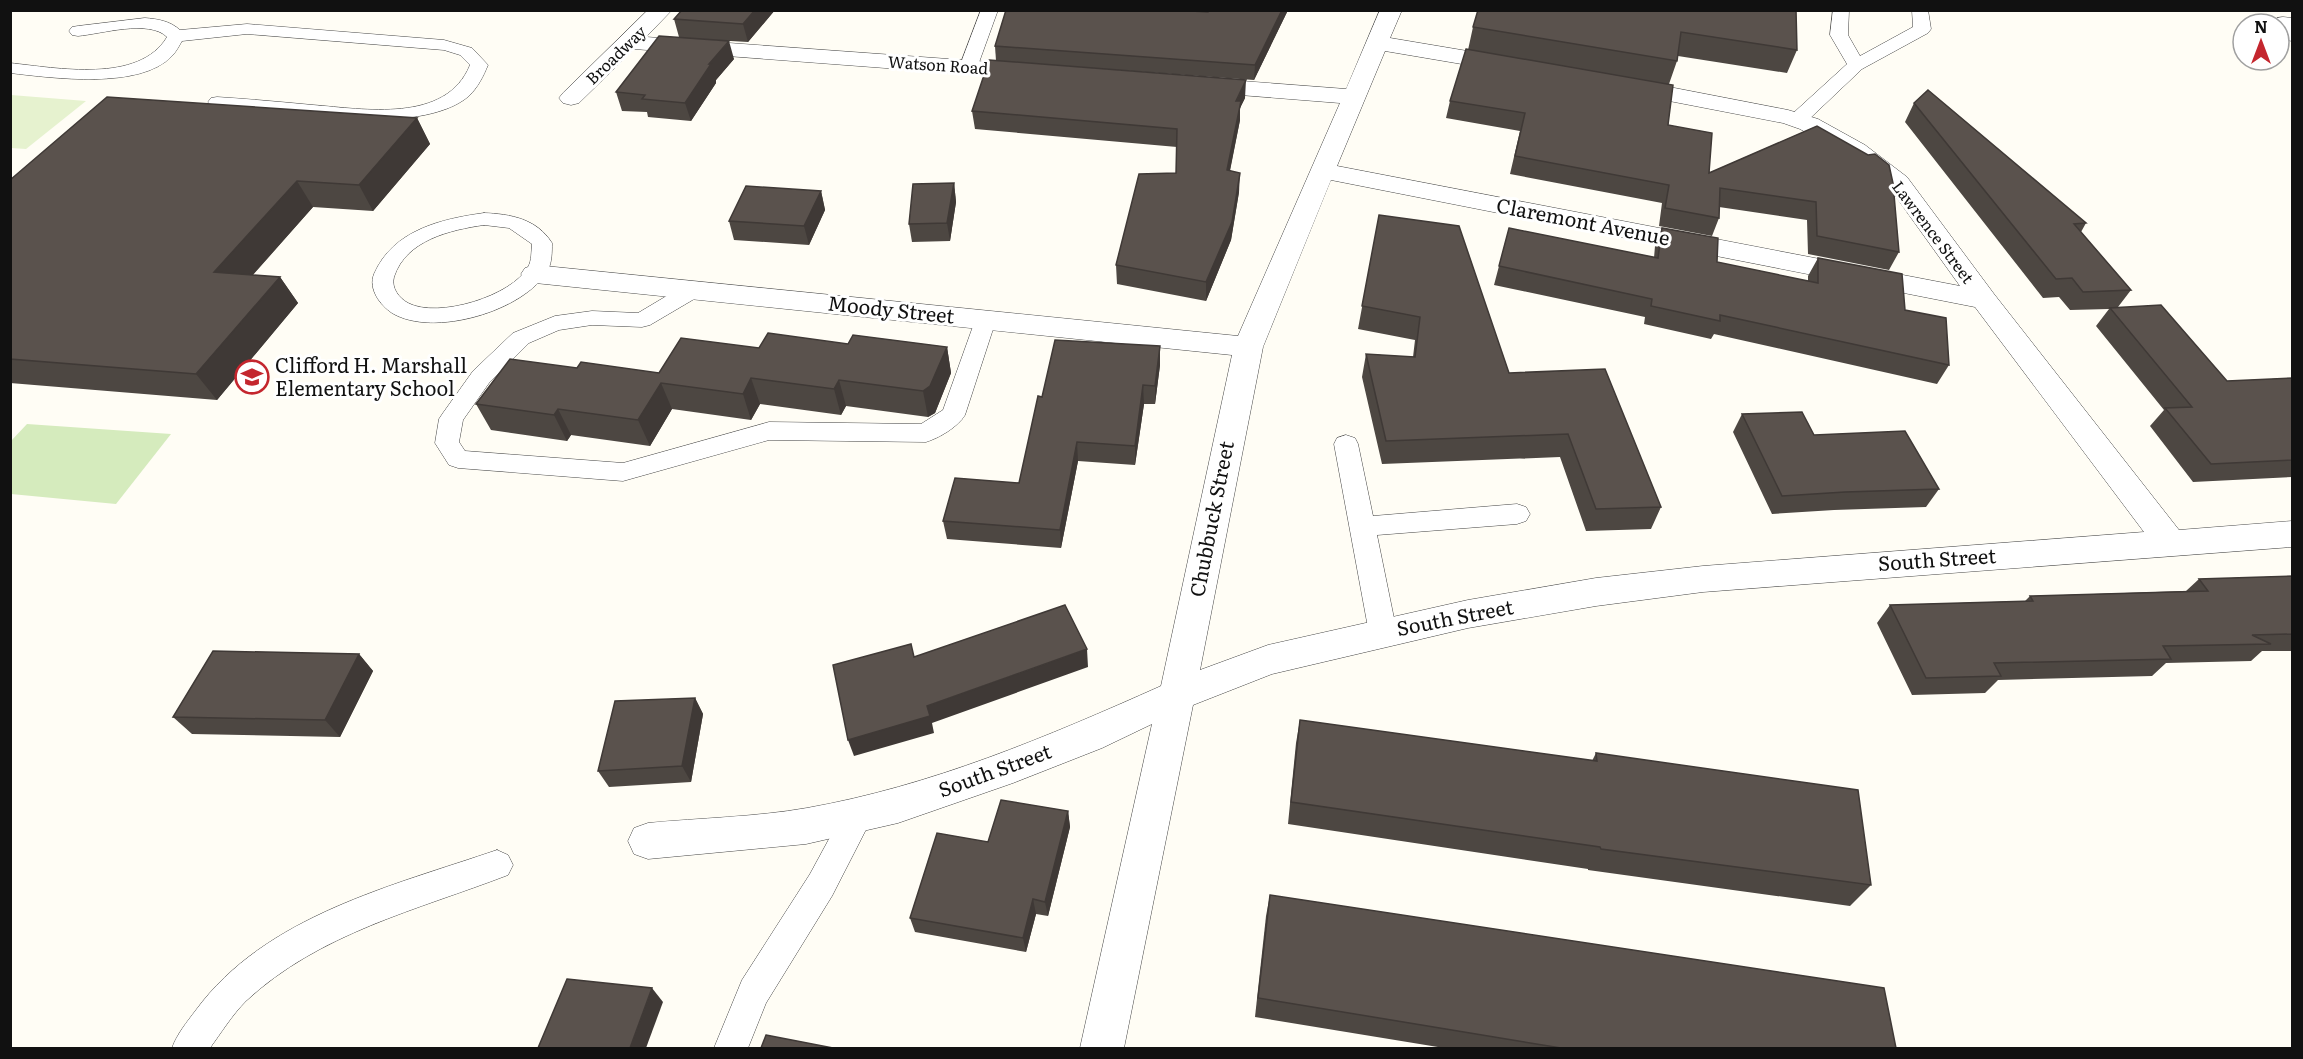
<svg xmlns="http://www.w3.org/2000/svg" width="2303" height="1059" font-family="Literata,serif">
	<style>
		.green { fill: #d5ebbd }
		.pitch { fill: #e6f2cf }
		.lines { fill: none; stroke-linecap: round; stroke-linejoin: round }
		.service-casing { stroke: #444; stroke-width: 1 }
		.minor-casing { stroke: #444; stroke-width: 1 }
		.service { fill: #fff; fill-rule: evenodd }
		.minor { fill: #fff; fill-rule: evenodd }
		.wall { fill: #4d4742 }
		.shaded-wall { fill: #3f3936 }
		.building { fill: #5a524d; stroke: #3f3936; stroke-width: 1.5 }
		.labels { text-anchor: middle; stroke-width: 6; stroke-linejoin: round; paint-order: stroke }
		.far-street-label { font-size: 16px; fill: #111; stroke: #fff }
		.street-label { font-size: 20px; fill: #111; stroke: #fff }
		.poi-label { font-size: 20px; fill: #111; stroke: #fff; text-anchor: start }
	</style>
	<rect width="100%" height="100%" fill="#fffdf5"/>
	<!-- green -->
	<path class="green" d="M 27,424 L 171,434 L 116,504 L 11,494 L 11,441 Z"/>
	<!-- pitch -->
	<path class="pitch" d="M 10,95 L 11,95 L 86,101 L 26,149 L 11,148 Z"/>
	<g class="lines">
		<defs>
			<g id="service">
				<path d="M 981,10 L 998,10 L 977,68 L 974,72 L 962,72 L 959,68 Z"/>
				<path d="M 1833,10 L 1849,10 L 1848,35 L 1860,56 L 1913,27 L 1912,10 L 1928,10 L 1931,29 L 1928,33 L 1862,69 L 1804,124 L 1790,124 L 1788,120 L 1790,116 L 1847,64 L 1830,35 Z"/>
				<path d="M 2283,17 L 2292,18 L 2292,41 L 2286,40 L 2279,29 L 2279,24 L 2275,22 L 2277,18 Z"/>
				<path d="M 145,18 C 158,19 170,21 180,30 L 247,24 L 444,40 L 472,48 L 488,65 C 483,77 478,87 469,96 C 420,138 279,113 217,107 L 211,106 L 208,102 L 211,98 L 217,97 C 249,99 281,102 313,105 C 364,109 446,124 470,65 L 460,55 L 444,50 L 247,34 L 182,41 C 179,46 176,52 172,56 C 140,90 53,78 10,73 L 10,63 C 57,68 139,84 167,37 C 149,19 101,34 78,36 L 72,35 L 69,31 L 72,27 L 78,26 Z"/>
				<path d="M 484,213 C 511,214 537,219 552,243 C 552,252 552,262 548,270 C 525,311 433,338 392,313 C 380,305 368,289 374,274 C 393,230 441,219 484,213 ZM 484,225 L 509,228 L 532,244 C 531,252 532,260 528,267 C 512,296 438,319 408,303 C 399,298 391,288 394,277 C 406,240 450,230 484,225 Z"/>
				<path d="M 693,283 L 701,285 L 704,290 L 701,295 L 650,325 L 642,327 L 592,325 L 559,330 L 529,343 L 489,383 L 463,420 L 459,442 L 465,451 L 623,463 L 769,422 L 921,424 L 943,410 L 977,315 L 985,313 L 993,315 L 996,320 L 965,415 C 958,427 939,438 926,442 L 769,440 L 623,481 L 458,468 L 449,465 L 435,443 L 439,419 L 443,413 L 473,371 L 513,333 L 555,316 L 592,311 L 638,313 L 685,285 Z"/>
				<path d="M 1346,435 L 1355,438 L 1358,444 L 1373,516 L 1517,504 L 1526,507 L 1530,514 L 1526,521 L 1517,524 L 1377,535 L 1397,633 L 1393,641 L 1383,644 L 1373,641 L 1369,633 L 1334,444 L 1337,438 Z"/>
				<path d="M 859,800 L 870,804 L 874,814 L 832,896 L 766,1003 L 748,1048 L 714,1048 L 742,980 L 810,874 L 848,804 Z"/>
				<path d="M 497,850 L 508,855 L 513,865 L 508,875 C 417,910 319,933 246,1001 C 232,1015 221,1033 210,1048 L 172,1048 C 177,1034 187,1022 196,1010 C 265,916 392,886 497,850 Z"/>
			</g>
			<g id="minor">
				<path d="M 648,10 L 672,10 L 646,37 L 1031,65 L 1039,67 L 1043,72 L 1039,77 L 1031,79 L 634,49 L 579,103 L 571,105 L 563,103 L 559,98 L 563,93 Z"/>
				<path d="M 1380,10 L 1402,10 L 1390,38 L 1509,58 L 1517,60 L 1520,65 L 1517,70 L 1509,72 L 1385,51 L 1337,166 L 1960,286 L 1889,187 L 1847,155 L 1800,129 L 1783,123 L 1628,93 L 1620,91 L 1616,86 L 1620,81 L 1628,79 L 1788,110 L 1818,119 L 1865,145 L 1907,177 L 1994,294 L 2179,530 L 2292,521 L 2292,547 L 1703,592 L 1596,606 L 1468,628 L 1272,674 L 1193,705 L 1124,1048 L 1080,1048 L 1152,724 L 1102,748 L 1013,783 L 898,823 L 806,844 L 648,859 L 634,854 L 628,841 L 634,828 L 648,823 C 700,818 756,817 807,808 C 931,786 1047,737 1161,686 L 1232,355 L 535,283 L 525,280 L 521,274 L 525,268 L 535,265 L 1238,336 L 1340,103 L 1202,92 L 1194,90 L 1190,85 L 1194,80 L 1202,78 L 1346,89 ZM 1331,180 L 1975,307 L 2144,532 L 1703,566 L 1596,578 L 1468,600 L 1268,645 L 1200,670 L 1263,347 Z"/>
			</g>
		</defs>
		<!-- service casing -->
		<use href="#service" class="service-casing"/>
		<!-- minor casing -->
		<use href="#minor" class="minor-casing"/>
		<!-- service -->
		<use href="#service" class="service"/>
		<!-- minor -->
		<use href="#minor" class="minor"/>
	</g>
	<!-- wall -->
	<g class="wall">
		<path d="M 682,10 L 775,10 L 748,42 L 714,40 L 734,59 L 716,80 L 716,83 L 691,121 L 648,117 L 647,112 L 622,111 L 616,92 L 679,37 L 674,19 Z"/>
		<path d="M 1288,10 L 1254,80 L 996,61 L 995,46 L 1208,12 Z"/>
		<path d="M 1796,10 L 1797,50 L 1787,73 L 1678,56 L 1677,61 L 1669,84 L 1668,125 L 1709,173 L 1817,126 L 1899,252 L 1889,270 L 1808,254 L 1807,220 L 1719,207 L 1719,218 L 1712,236 L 1659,226 L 1662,203 L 1510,174 L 1520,131 L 1446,118 L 1450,101 L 1468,50 L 1473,27 Z"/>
		<path d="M 1245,98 L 1240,108 L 1240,120 L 1230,171 L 1239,192 L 1231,240 L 1206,301 L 1117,284 L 1116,265 L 1176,173 L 1177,147 L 975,129 L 972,111 Z"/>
		<path d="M 1914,103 L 2086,223 L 2081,232 L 2131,290 L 2118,307 L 2227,381 L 2292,378 L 2292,477 L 2193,482 L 2150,426 L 2164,410 L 2096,326 L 2109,309 L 2070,310 L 2059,297 L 2043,298 L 1905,122 Z"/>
		<path d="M 417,118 L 430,144 L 373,211 L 313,207 L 253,275 L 280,277 L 298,303 L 217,400 L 10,383 L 10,180 Z"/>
		<path d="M 954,183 L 956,202 L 950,241 L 912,242 L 909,224 Z"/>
		<path d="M 821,191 L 825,210 L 809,245 L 734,240 L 729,221 Z"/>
		<path d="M 1379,215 L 1509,373 L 1661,507 L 1651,529 L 1586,531 L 1560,457 L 1382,464 L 1362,377 L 1366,354 L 1413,357 L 1415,340 L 1358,329 Z"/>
		<path d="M 1509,228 L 1654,258 L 1655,246 L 1662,228 L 1717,262 L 1808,281 L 1808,276 L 1818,258 L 1905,310 L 1949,365 L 1937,384 L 1714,334 L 1711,339 L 1644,324 L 1645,317 L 1494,285 Z"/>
		<path d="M 848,344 L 947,347 L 951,373 L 935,413 L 928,417 L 846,406 L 841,415 L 760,404 L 751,420 L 672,409 L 650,446 L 571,435 L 567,441 L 491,430 L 476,404 L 577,368 L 659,373 L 759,348 Z"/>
		<path d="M 1160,346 L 1160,365 L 1155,404 L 1144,404 L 1135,465 L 1078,461 L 1061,548 L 947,539 L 943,521 L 1019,483 L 1042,397 Z"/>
		<path d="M 1742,414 L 1814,435 L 1939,489 L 1926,507 L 1834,510 L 1772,514 L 1733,432 Z"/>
		<path d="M 2292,576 L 2292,651 L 2262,651 L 2251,661 L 2166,663 L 2152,676 L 1998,680 L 1985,693 L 1912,695 L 1877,623 L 1890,605 L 2025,601 L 2030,596 L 2186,591 L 2199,579 Z"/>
		<path d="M 359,654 L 373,671 L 340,737 L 192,734 L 173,717 Z"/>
		<path d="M 695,698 L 703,714 L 691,782 L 609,787 L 598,771 Z"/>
		<path d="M 1300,720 L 1592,761 L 1596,753 L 1871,885 L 1850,906 L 1588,870 L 1588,869 L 1288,824 L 1296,743 Z"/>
		<path d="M 1068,811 L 1070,827 L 1048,916 L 1036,914 L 1026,952 L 915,932 L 910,918 L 988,842 Z"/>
		<path d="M 1270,895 L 1896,1048 L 1444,1048 L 1255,1017 L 1266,916 Z"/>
	</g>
	<!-- shaded-wall -->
	<g class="shaded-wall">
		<path d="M 755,10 L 775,10 L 748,42 L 743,24 Z"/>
		<path d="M 1282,10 L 1288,10 L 1254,80 L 1255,65 Z"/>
		<path d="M 729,41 L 734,59 L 716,80 L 716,83 L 691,121 L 685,103 L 709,64 Z"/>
		<path d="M 1246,80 L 1245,98 L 1240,108 L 1240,120 L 1226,189 L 1227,170 L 1236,101 Z"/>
		<path d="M 417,118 L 430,144 L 373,211 L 359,185 Z"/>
		<path d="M 1240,173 L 1239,192 L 1231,240 L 1206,301 L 1206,282 Z"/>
		<path d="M 297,181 L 313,207 L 232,298 L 214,272 Z"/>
		<path d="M 954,183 L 956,202 L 950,241 L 947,223 Z"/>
		<path d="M 821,191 L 825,210 L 809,245 L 804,226 Z"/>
		<path d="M 280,277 L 298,303 L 217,400 L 196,374 Z"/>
		<path d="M 1160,346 L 1160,365 L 1155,404 L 1155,386 Z"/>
		<path d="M 947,347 L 951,373 L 935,413 L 928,417 L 923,391 Z"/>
		<path d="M 751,378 L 760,404 L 751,420 L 743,394 Z"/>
		<path d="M 839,380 L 846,406 L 841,415 L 834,389 Z"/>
		<path d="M 661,383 L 672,409 L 650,446 L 638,420 Z"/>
		<path d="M 1143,385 L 1144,404 L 1135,465 L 1135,446 Z"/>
		<path d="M 558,409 L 571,435 L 567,441 L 554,415 Z"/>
		<path d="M 1077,442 L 1078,461 L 1061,548 L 1060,530 Z"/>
		<path d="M 1087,649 L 1088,667 L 932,723 L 934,733 L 854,756 L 848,740 L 927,706 Z"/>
		<path d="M 359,654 L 373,671 L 340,737 L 325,720 Z"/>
		<path d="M 695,698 L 703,714 L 691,782 L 682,766 Z"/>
		<path d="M 1068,811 L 1070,827 L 1048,916 L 1045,902 Z"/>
		<path d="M 1033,899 L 1036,914 L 1026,952 L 1023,938 Z"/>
		<path d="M 652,988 L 663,1002 L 646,1048 L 630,1048 Z"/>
	</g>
	<!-- building -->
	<g class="building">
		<path d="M 682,10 L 755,10 L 743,24 L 674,19 Z"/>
		<path d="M 1006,10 L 1173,10 L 1208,12 L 1209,10 L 1282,10 L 1255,65 L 995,46 Z"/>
		<path d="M 1478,10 L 1796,10 L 1797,50 L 1681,32 L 1677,61 L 1473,27 Z"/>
		<path d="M 659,36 L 729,41 L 709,64 L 711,64 L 685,103 L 642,99 L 645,95 L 616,92 Z"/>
		<path d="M 1466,49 L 1673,85 L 1668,125 L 1712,133 L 1709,173 L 1817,126 L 1868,155 L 1875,154 L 1889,165 L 1893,183 L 1899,252 L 1817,236 L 1816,202 L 1720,188 L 1719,218 L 1665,208 L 1669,185 L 1515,156 L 1525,113 L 1450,101 Z"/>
		<path d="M 989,60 L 1246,80 L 1236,101 L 1241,101 L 1227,170 L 1240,173 L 1232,222 L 1206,282 L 1116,265 L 1139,174 L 1176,173 L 1177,129 L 972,111 Z"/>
		<path d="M 1928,90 L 2086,223 L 2074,224 L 2131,290 L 2083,292 L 2072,278 L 2056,279 L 1914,103 Z"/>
		<path d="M 107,97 L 417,118 L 359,185 L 297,181 L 214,272 L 280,277 L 196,374 L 10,359 L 10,180 Z"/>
		<path d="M 954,183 L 947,223 L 909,224 L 913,184 Z"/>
		<path d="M 746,186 L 821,191 L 804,226 L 729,221 Z"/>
		<path d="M 1379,215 L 1459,226 L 1509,373 L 1605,369 L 1661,507 L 1596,509 L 1568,434 L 1386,441 L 1366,354 L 1415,357 L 1420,317 L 1362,306 Z"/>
		<path d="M 1509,228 L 1658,258 L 1662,228 L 1718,238 L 1717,262 L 1818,283 L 1818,258 L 1902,274 L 1905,310 L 1946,318 L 1949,365 L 1720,315 L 1720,321 L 1651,306 L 1652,299 L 1499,266 Z"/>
		<path d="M 2161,305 L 2227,381 L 2292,378 L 2292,460 L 2211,464 L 2165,408 L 2192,407 L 2110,308 Z"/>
		<path d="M 768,333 L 848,344 L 853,335 L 947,347 L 930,386 L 923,391 L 839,380 L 834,389 L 751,378 L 743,394 L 661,383 L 638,420 L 558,409 L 554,415 L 476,404 L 510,359 L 577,368 L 581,362 L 659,373 L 681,338 L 759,348 Z"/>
		<path d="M 1055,340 L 1160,346 L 1155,386 L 1143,385 L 1135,446 L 1077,442 L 1060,530 L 943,521 L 955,478 L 1019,483 L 1038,396 L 1042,397 Z"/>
		<path d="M 1802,412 L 1814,435 L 1905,431 L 1939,489 L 1845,492 L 1782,496 L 1742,414 Z"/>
		<path d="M 2292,576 L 2292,634 L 2252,635 L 2271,644 L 2163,646 L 2171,659 L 1994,663 L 2001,676 L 1926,678 L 1890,605 L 2033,601 L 2030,596 L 2208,591 L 2199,579 Z"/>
		<path d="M 1065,605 L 1087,649 L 927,706 L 930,716 L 848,740 L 833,665 L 911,644 L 914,657 Z"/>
		<path d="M 213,651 L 359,654 L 325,720 L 173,717 Z"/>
		<path d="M 695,698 L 682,766 L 598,771 L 615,701 Z"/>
		<path d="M 1300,720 L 1597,761 L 1596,753 L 1858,790 L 1871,885 L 1601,849 L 1600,847 L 1291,802 Z"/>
		<path d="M 1001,800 L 1068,811 L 1045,902 L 1033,899 L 1023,938 L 910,918 L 937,833 L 988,842 Z"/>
		<path d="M 1270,895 L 1884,988 L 1896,1048 L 1561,1048 L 1258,998 Z"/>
		<path d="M 567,979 L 652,988 L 630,1048 L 538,1048 Z"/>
		<path d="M 766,1035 L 833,1048 L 761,1048 Z"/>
	</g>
	<!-- icons -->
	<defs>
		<symbol id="school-ring" viewBox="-11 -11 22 22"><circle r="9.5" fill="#fff" stroke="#c4262e" stroke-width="1.5"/><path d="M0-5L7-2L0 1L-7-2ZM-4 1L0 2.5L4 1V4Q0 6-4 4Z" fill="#c4262e"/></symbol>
	</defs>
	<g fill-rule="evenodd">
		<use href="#school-ring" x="233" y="358" width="38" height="38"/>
	</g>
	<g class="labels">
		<!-- far-street labels -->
		<g class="far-street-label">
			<text transform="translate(616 55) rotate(-44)" y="6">Broadway</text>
			<text transform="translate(938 65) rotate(4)" y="6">Watson Road</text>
			<text transform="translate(1933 232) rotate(53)" y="6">Lawrence Street</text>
		</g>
		<!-- street labels -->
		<g class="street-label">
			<text transform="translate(1583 222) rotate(11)" y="7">Claremont Avenue</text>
			<text transform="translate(891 310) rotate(6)" y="7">Moody Street</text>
			<text transform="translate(1212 519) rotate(-79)" y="7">Chubbuck Street</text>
			<text transform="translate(1937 560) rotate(-4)" y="7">South Street</text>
			<text transform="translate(1455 618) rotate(-11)" y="7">South Street</text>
			<text transform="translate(995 771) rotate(-20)" y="7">South Street</text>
		</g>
		<!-- poi labels -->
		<g class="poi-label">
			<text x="275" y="373">Clifford H. Marshall<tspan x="275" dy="23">Elementary School</tspan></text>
		</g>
	</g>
	<!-- border -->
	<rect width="2303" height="1059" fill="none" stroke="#111111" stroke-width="24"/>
	<!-- north arrow -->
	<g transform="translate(2261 42)"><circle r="28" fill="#ffffff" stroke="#a0a0a0" stroke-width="1.5"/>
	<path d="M0-4.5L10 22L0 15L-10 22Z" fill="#c4262e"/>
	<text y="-9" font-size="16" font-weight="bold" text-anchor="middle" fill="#111111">N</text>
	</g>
</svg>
